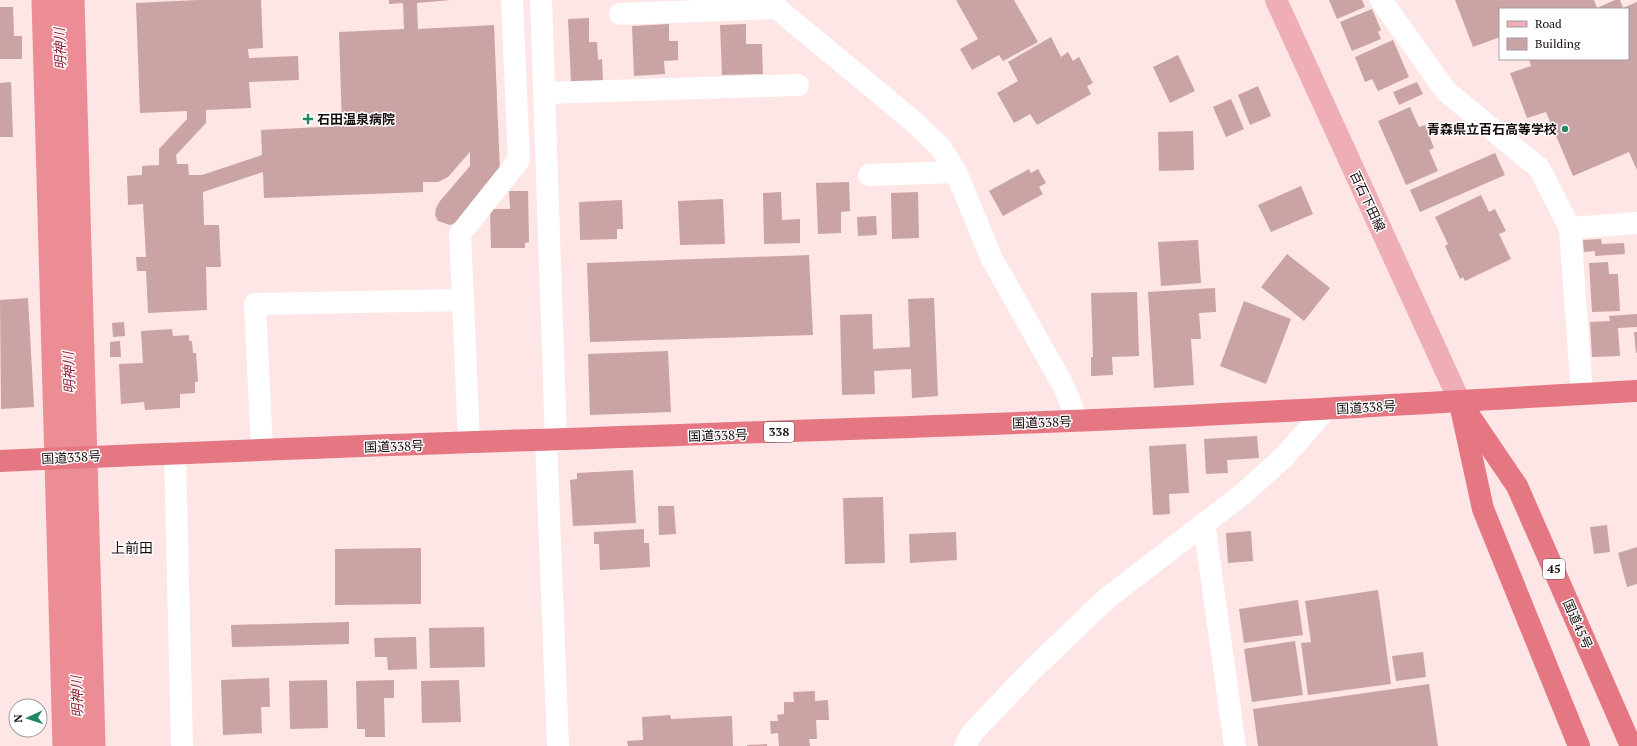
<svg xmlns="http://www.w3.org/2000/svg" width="1637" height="746" font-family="'PT Serif','Noto Sans JP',serif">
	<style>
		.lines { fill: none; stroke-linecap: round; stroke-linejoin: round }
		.river { stroke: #ec8d95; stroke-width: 53 }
		.building { fill: #caa3a5 }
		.minor { stroke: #fff; stroke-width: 22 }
		.major { stroke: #efadb5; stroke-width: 22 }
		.highway { stroke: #e57783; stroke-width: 22 }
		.poi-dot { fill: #218864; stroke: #fff; stroke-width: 1.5 }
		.labels { text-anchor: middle; stroke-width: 3; stroke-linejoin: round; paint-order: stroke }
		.shield { fill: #fff; stroke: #5c5354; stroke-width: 1 }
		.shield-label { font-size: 12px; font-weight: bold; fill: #16090a }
		.poi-label { font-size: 13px; font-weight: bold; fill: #16090a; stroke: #fff; text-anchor: start }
		.street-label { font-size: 13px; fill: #16090a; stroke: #fff }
		.water-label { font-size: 14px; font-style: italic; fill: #912339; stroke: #fff }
		.neighbourhood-label { font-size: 14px; fill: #16090a; stroke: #fff }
	</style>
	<rect width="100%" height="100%" fill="#fee5e6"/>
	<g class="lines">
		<!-- river -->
		<path class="river" d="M 58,0 L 79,746"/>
	</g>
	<!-- building -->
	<g class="building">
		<path d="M 198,0 L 261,0 L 263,48 L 248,49 L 249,58 L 298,56 L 299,80 L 249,82 L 251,108 L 206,110 L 206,123 L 176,155 L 177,164 L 188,164 L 189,175 L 202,175 L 262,155 L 261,130 L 342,126 L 339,32 L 404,29 L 403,3 L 389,4 L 389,0 L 451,0 L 417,3 L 418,29 L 494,25 L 500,173 L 455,223 L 450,225 L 438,221 L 435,215 L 436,208 L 440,201 L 470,166 L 470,152 L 448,177 L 438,182 L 423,182 L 423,192 L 264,198 L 263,172 L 203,192 L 204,225 L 219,225 L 221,267 L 206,267 L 207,310 L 148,313 L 146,271 L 137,271 L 136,257 L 146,257 L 143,204 L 128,205 L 127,176 L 142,175 L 142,166 L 159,165 L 159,149 L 187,119 L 187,111 L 140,113 L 136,3 Z"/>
		<path d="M 956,0 L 1014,0 L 1038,42 L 1003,61 L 999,55 L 972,70 L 960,49 L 978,39 Z"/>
		<path d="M 1329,0 L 1362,0 L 1365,7 L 1337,19 Z"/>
		<path d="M 1455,0 L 1594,0 L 1597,8 L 1615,0 L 1620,0 L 1623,8 L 1637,2 L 1637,170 L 1629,152 L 1573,176 L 1546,112 L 1527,118 L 1510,73 L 1531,66 L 1529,59 L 1628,59 L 1628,9 L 1500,9 L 1500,37 L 1473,47 Z"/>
		<path d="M 0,7 L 13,7 L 14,36 L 22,36 L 22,59 L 0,59 Z"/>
		<path d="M 1372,9 L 1381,30 L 1378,32 L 1381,39 L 1352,51 L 1340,22 Z"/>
		<path d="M 589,18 L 589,42 L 597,42 L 598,60 L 602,59 L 603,81 L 571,82 L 568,19 Z"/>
		<path d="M 669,24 L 669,41 L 678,41 L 678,60 L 664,61 L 665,74 L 634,76 L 632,26 Z"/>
		<path d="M 746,24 L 746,44 L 762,44 L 763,74 L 722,75 L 720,25 Z"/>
		<path d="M 1051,37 L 1061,57 L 1068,52 L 1073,61 L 1079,57 L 1093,83 L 1087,86 L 1091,94 L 1037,125 L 1030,114 L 1014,123 L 997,93 L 1018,81 L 1008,62 Z"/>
		<path d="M 1393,40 L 1409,77 L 1378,91 L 1372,79 L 1365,82 L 1355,57 Z"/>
		<path d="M 1178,55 L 1195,91 L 1170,103 L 1153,67 Z"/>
		<path d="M 11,82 L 13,137 L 0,137 L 0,83 Z"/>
		<path d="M 1417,82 L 1423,94 L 1399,105 L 1393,92 Z"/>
		<path d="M 1258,86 L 1271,116 L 1250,125 L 1238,95 Z"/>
		<path d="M 1231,99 L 1244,129 L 1226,137 L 1213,107 Z"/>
		<path d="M 1410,107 L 1419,127 L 1425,125 L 1434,148 L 1429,150 L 1438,171 L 1406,185 L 1378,121 Z"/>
		<path d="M 1193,131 L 1194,170 L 1159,171 L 1158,132 Z"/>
		<path d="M 1495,153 L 1505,175 L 1420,212 L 1410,190 Z"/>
		<path d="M 1029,169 L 1031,173 L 1038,169 L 1046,183 L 1039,187 L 1043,194 L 1003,216 L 989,191 Z"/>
		<path d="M 849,182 L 850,211 L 841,212 L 841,233 L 818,234 L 816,183 Z"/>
		<path d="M 1301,186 L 1313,214 L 1271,232 L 1258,205 Z"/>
		<path d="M 509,191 L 528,191 L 529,242 L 525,243 L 525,248 L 491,248 L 490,209 L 510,209 Z"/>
		<path d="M 781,192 L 782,220 L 800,219 L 800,243 L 764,244 L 763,193 Z"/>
		<path d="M 918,192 L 919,238 L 892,239 L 891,193 Z"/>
		<path d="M 1481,195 L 1489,212 L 1495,209 L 1506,231 L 1499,234 L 1511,259 L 1465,281 L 1463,277 L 1460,279 L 1445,246 L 1448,244 L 1435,217 Z"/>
		<path d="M 723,199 L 725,244 L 680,245 L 678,201 Z"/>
		<path d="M 622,200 L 623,229 L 617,229 L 617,239 L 580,240 L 579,202 Z"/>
		<path d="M 876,216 L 877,235 L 858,236 L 857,217 Z"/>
		<path d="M 1601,239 L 1602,244 L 1624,243 L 1625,254 L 1595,256 L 1595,251 L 1584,252 L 1583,240 Z"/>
		<path d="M 1198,240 L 1201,283 L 1161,286 L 1158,242 Z"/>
		<path d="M 1287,254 L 1330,288 L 1304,321 L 1261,287 Z"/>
		<path d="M 809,255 L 813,335 L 590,342 L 587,263 Z"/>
		<path d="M 1608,262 L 1609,274 L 1618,274 L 1620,311 L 1592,312 L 1589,263 Z"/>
		<path d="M 1215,288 L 1216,312 L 1199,313 L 1201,339 L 1191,339 L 1194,385 L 1154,388 L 1148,292 Z"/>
		<path d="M 1137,292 L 1139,356 L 1112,357 L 1113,375 L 1091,376 L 1091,357 L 1093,357 L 1091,293 Z"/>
		<path d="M 28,298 L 34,407 L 1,409 L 0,300 Z"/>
		<path d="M 934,298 L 938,396 L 912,398 L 911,369 L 874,371 L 875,394 L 842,395 L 840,315 L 872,314 L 873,349 L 910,347 L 908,299 Z"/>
		<path d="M 1244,301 L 1291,319 L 1266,384 L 1220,366 Z"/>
		<path d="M 1637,314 L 1637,327 L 1618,328 L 1620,356 L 1592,357 L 1590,322 L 1610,321 L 1609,316 Z"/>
		<path d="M 124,322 L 125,336 L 113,337 L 112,323 Z"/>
		<path d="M 172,329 L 173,336 L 189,335 L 189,341 L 192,341 L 193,353 L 196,353 L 198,382 L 195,382 L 195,393 L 180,394 L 180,408 L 145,410 L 144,402 L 121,404 L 119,364 L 143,363 L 141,331 Z"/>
		<path d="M 1634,332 L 1637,332 L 1637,353 L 1636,353 Z"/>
		<path d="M 120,341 L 121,357 L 110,357 L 110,342 Z"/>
		<path d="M 668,351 L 671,412 L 590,415 L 588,354 Z"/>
		<path d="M 1257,436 L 1259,458 L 1227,460 L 1228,473 L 1206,474 L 1204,439 Z"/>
		<path d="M 1186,444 L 1189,493 L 1169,494 L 1170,514 L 1153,515 L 1149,446 Z"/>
		<path d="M 633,470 L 636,523 L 573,526 L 570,480 L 577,479 L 577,473 Z"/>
		<path d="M 883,497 L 885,563 L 845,564 L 843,498 Z"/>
		<path d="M 658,506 L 674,506 L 676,534 L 659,535 Z"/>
		<path d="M 1607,525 L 1610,552 L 1594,554 L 1590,527 Z"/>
		<path d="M 644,529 L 644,543 L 649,543 L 650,567 L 600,570 L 599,544 L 594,544 L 594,532 Z"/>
		<path d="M 1251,531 L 1253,561 L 1228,563 L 1226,533 Z"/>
		<path d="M 956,532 L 957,560 L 910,563 L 909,534 Z"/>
		<path d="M 1637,547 L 1637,584 L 1627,587 L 1618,553 Z"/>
		<path d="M 421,548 L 421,604 L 335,605 L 335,549 Z"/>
		<path d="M 1378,590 L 1391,684 L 1308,695 L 1301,643 L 1311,642 L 1305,601 Z"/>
		<path d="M 1298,600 L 1303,635 L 1244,643 L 1239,609 Z"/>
		<path d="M 349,622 L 349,644 L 232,647 L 231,625 Z"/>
		<path d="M 484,627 L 485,667 L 430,668 L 429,628 Z"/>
		<path d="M 416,637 L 417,669 L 388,670 L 387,657 L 375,657 L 374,638 Z"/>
		<path d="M 1295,641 L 1303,695 L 1252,702 L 1244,649 Z"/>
		<path d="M 1423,652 L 1426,677 L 1396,681 L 1392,656 Z"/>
		<path d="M 269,678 L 270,707 L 261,707 L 262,733 L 223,735 L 221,680 Z"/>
		<path d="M 327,680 L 328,728 L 290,729 L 289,681 Z"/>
		<path d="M 394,680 L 394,698 L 384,698 L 385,737 L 365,737 L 365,729 L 357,729 L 356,681 Z"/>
		<path d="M 459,680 L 461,722 L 422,723 L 421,681 Z"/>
		<path d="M 1429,684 L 1438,746 L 1258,746 L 1253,709 Z"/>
		<path d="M 815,691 L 815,701 L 828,700 L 829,720 L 816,720 L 817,739 L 809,739 L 810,746 L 779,746 L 778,733 L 771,734 L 770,721 L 778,721 L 777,715 L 784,714 L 784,702 L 794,702 L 793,692 Z"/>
		<path d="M 670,715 L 671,719 L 732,716 L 733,746 L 628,746 L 627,741 L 643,740 L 642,717 Z"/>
		<path d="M 767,744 L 767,746 L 747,746 L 747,745 Z"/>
	</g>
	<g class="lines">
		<!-- minor -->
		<g class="minor">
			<path d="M 541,0 L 556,441"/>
			<path d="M 767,0 L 913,121 L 941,148 L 956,172 L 991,257 L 1063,385 L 1071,404 L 1075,421"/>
			<path d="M 1381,0 L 1446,91 L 1539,168 L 1570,228 L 1582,394"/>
			<path d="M 620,14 L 777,8"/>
			<path d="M 544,93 L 798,85"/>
			<path d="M 869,175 L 956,172"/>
			<path d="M 1570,228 L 1637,223"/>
			<path d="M 463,300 L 460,234 L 519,160 L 512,0"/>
			<path d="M 546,441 L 558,746"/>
			<path d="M 262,450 L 255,304 L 463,300 L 469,443"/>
			<path d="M 175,453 L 182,746"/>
			<path d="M 1204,523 L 1235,746"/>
			<path d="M 965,746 L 973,732 L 1032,670 L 1105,600 L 1244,493 L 1284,457 L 1325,410"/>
		</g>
		<!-- major -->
		<path class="major" d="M 1276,0 L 1460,402"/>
		<!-- highway -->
		<g class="highway">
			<path d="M 1460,402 L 1517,486 L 1631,746"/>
			<path d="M 1462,413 L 1483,509 L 1579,746"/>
			<path d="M 0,461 C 356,444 713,435 1070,421 C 1259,414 1448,401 1637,391"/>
		</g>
	</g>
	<!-- markers -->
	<g class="poi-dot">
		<path d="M306 113h4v4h4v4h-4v4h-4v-4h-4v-4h4z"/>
		<circle cx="1565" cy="129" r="4"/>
	</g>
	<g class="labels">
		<!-- shield labels -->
		<g class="shield">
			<rect x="764" y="422" width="30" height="20" rx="3"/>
			<rect x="1543" y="559" width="22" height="20" rx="3"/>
		</g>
		<g class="shield-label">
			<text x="779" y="436">338</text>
			<text x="1554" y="573">45</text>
		</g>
		<!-- poi labels -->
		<g class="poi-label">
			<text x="317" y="124">石田温泉病院</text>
			<text x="1557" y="134" text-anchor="end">青森県立百石高等学校</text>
		</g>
		<!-- street labels -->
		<g class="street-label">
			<text transform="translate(1368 201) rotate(65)" y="5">百石下田線</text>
			<text transform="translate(1366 407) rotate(-3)" y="5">国道338号</text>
			<text transform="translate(1042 422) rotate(-2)" y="5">国道338号</text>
			<text transform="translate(718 435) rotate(-2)" y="5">国道338号</text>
			<text transform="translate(394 446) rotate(-2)" y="5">国道338号</text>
			<text transform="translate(71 457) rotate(-3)" y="5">国道338号</text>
			<text transform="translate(1578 624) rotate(66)" y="5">国道45号</text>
		</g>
		<!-- water labels -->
		<g class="water-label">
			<text transform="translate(60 49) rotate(-92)" y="5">明神川</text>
			<text transform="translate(69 373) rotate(-92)" y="5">明神川</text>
			<text transform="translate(77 697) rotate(-92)" y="5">明神川</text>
		</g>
		<!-- neighbourhood labels -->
		<g class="neighbourhood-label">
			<text x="132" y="553">上前田</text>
		</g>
	</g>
	<!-- legend -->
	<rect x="1499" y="8" width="130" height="52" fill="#ffffff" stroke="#a29d9d"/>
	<rect x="1507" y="21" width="20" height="6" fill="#efadb5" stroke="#a29d9d"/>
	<text x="1535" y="28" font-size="12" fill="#16090a">Road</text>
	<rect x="1507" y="38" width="20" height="12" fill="#caa3a5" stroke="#a29d9d"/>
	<text x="1535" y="48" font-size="12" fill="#16090a">Building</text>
	<!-- north arrow -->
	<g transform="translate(28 718) rotate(267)"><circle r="19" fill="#ffffff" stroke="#a29d9d"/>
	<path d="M0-3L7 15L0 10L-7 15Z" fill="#218864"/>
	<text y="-6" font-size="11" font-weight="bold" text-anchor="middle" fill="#16090a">N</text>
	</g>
</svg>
